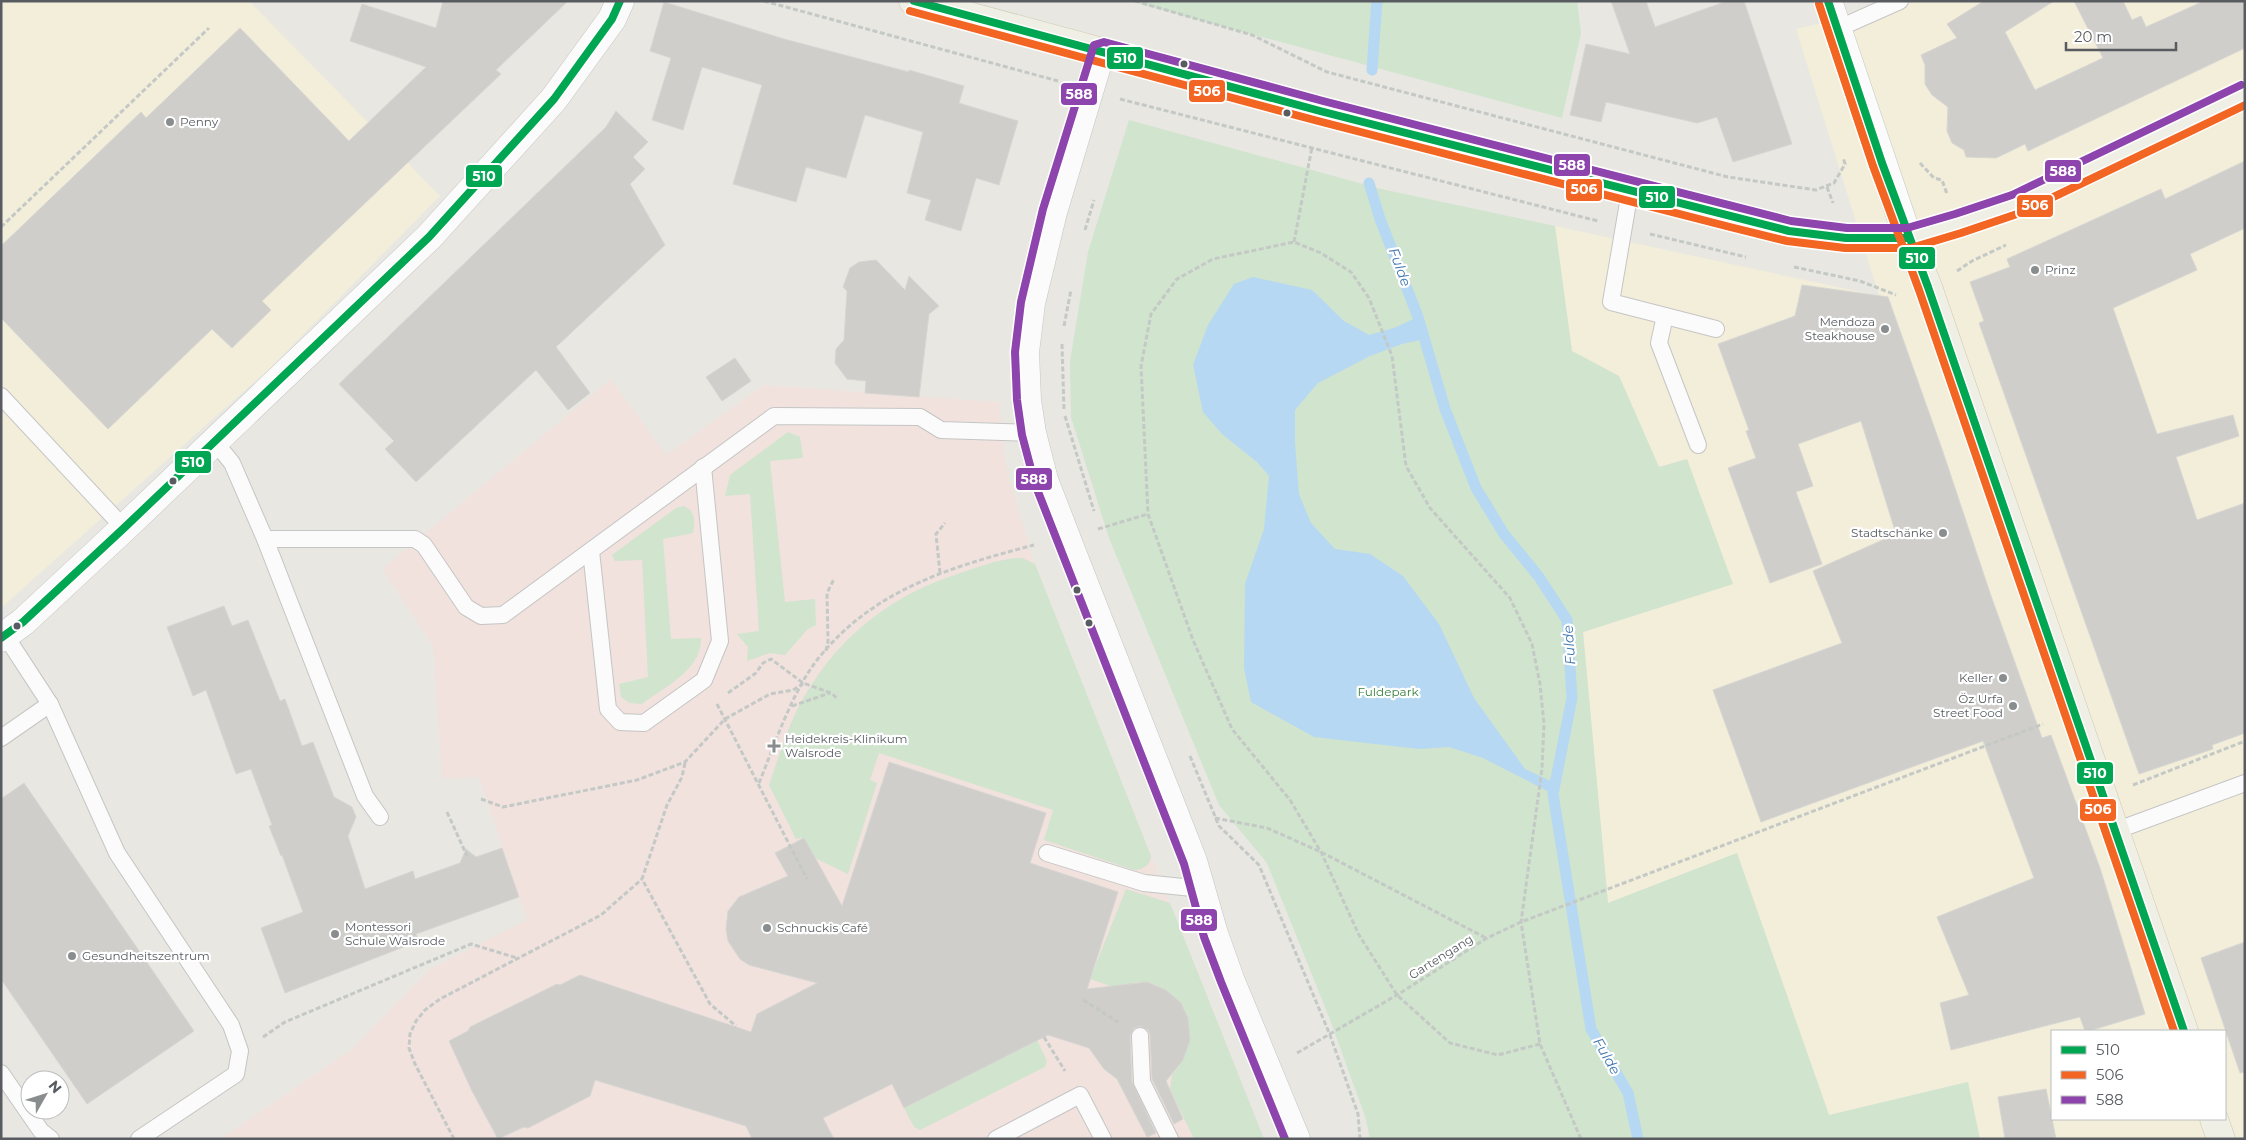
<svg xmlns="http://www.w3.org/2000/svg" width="2246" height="1140" font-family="Montserrat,sans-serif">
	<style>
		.commercial { fill: #f3eeda; fill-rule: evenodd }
		.medical { fill: #f1e2de }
		.green { fill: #d0e4ce }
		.water { fill: #b6d8f3 }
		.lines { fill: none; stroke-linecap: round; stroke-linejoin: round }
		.stream { stroke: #b6d8f3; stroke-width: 11 }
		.building { fill: #cfcecb; stroke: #d7d6d2 }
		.lane-casing { stroke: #c5c5c4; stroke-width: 18 }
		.street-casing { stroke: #c5c5c4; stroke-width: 29 }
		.secondary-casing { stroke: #c5c6c5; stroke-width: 29 }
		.primary-casing { stroke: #cfc8b1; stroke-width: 29 }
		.path { stroke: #c4c9c6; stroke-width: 3; stroke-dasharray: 5 2.5; stroke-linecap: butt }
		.lane { stroke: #fcfbfb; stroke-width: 16 }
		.street { stroke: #fcfbfb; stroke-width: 28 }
		.secondary { stroke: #fcfbfb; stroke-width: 28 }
		.primary { stroke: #f0efe5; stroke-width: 28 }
		.bus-1-casing { stroke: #fff; stroke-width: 11 }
		.bus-2-casing { stroke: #fff; stroke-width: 11 }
		.bus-3-casing { stroke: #fff; stroke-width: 11 }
		.bus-1 { stroke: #00a651; stroke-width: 8 }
		.bus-2 { stroke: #f26522; stroke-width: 8 }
		.bus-3 { stroke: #8e44ad; stroke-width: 8 }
		.bus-dot { fill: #585c60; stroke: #fff; stroke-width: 2 }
		.poi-dot { fill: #8a8d8e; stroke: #fff; stroke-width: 2 }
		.labels { text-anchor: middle; stroke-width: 4.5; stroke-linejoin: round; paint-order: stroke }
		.poi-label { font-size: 12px; fill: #585c60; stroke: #fff; text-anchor: start }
		.park-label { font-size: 12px; fill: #37803c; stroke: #fff }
		.street-label { font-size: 12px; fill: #585c60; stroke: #fff }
		.water-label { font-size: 14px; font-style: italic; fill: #4278b2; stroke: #fff }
		.line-badge { stroke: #fff; stroke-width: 2 }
		.badge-label { font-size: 14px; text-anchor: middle; font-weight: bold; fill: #fff }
	</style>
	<rect width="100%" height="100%" fill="#e8e7e2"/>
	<!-- commercial -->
	<g class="commercial">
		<path d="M 1,1 L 249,1 L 440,196 L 269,369 L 1,608 Z"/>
		<path d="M 1881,1 L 2245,1 L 2245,1139 L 1980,1139 L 1967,1082 L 1829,1115 L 1737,853 L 1608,903 L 1583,632 L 1733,584 L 1659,467 L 1619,376 L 1572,351 L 1555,226 L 1879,296 L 1796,29 L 1822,23 ZM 2052,1031 L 2225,1031 L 2225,1119 L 2052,1119 Z"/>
	</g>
	<!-- medical -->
	<path class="medical" d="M 611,379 L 666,455 L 764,385 L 999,402 L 1007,473 L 1035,564 L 1264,1139 L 220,1139 L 351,1050 L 430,969 L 527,920 L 479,777 L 442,779 L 433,646 L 382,569 Z"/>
	<!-- green -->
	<g class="green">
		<path d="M 1140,1 L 1577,1 L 1581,33 L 1562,118 L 1140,4 Z"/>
		<path d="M 1129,120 L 1381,189 L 1555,226 L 1572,351 L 1619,376 L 1659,467 L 1687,459 L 1733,584 L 1583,632 L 1608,903 L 1737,853 L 1829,1115 L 1968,1082 L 1980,1139 L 1370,1139 L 1366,1119 L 1329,1017 L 1267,863 L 1219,805 L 1109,538 L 1071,417 L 1070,361 L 1088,252 Z"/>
		<path d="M 788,432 L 800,437 L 803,458 L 770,461 L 785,602 L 815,599 L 816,625 L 808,629 L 785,655 L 770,653 L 747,661 L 748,647 L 737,634 L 759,631 L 750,494 L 725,496 L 730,475 Z"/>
		<path d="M 684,506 C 696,512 695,521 693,533 L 663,539 L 671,639 L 701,638 C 702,670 664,687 642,704 L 630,703 L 621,697 L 619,684 L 648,677 L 642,560 L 615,561 L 612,555 L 676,508 Z"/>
		<path d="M 1022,558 L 1035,564 L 1151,856 C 1151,864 1143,870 1134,870 L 1044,840 L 1053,810 L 879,753 L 870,780 L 877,783 L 848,874 L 815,858 L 804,838 L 796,839 L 769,785 C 778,760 785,734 797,710 C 831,644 884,598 955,575 C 976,568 1000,558 1022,558 Z"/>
		<path d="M 1126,889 L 1170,903 L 1264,1139 L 1194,1139 L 1170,1089 L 1172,1075 L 1183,1060 L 1190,1040 L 1188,1018 L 1181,1003 L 1166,990 L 1154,984 L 1138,982 L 1116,988 L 1090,979 Z"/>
		<path d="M 1037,1040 L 1047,1061 L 1045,1067 L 920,1130 L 914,1127 L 904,1108 Z"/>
	</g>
	<!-- water -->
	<path class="water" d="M 1253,277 L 1312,290 L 1344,321 L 1369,335 L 1394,328 L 1418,317 L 1425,339 L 1402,344 L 1370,356 L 1318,383 L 1295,410 L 1295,443 L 1299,494 L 1311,523 L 1335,549 L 1370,554 L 1403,576 L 1439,624 L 1474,698 L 1525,769 L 1555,783 L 1553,794 L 1483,758 L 1449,747 L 1419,749 L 1314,737 L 1251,702 L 1244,668 L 1245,584 L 1264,529 L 1269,476 L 1257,462 L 1222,434 L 1203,412 L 1193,365 L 1208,325 L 1234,284 Z"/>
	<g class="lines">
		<!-- stream -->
		<g class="stream">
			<path d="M 1372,70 L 1377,1"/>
			<path d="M 1369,183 L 1380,219 L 1418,317 L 1445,409 L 1476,488 L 1504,534 L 1539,577 L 1567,620 L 1572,698 L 1553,794 L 1591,1029 L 1628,1093 L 1638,1139"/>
		</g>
	</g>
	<!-- building -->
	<g class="building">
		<path d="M 443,1 L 568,1 L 496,70 L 501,74 L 262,301 L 271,310 L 232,348 L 212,329 L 108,429 L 1,318 L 1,246 L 141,112 L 146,118 L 240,28 L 349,141 L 426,67 L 350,41 L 362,4 L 436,28 Z"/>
		<path d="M 1611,1 L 1646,1 L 1655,27 L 1727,1 L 1744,1 L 1792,144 L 1733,162 L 1717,117 L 1697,123 L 1606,102 L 1601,122 L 1570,115 L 1586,44 L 1630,54 Z"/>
		<path d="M 1984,1 L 2054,1 L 2005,32 L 2035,90 L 2103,58 L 2074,1 L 2123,1 L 2132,20 L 2141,16 L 2146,27 L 2204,1 L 2245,1 L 2245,48 L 2028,151 L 2025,144 L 1996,158 L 1966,157 L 1964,150 L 1952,143 L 1947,131 L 1948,107 L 1932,95 L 1925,84 L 1925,65 L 1921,55 L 1957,38 L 1947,24 Z"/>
		<path d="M 664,2 L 784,39 L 909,72 L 909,70 L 964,86 L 959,103 L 1018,121 L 999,185 L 976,178 L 961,231 L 925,220 L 931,200 L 907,193 L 923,132 L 865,115 L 846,178 L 806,167 L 796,202 L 733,184 L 762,85 L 702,67 L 683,130 L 652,120 L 671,58 L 650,51 Z"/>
		<path d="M 616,111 L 648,142 L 633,157 L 645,169 L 630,184 L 665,245 L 556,347 L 590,393 L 568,410 L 536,370 L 416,482 L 385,449 L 394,441 L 339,384 L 606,127 Z"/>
		<path d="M 2245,161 L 2245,228 L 2190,254 L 2197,270 L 2113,308 L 2157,434 L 2233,415 L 2239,436 L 2176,457 L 2197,520 L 2245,503 L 2245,733 L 2212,745 L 2213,749 L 2139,774 L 1979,323 L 1984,321 L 1970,282 L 2010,267 L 2007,259 L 2161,189 L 2165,199 Z"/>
		<path d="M 876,260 L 905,290 L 909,276 L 939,306 L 929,314 L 919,397 L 865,393 L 866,381 L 847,379 L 835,363 L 836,349 L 844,340 L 847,291 L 843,287 L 850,268 L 859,262 Z"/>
		<path d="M 1802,285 L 1888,297 L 1943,452 L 1990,593 L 2042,738 L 2051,735 L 2100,868 L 2145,1014 L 2089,1031 L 2085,1031 L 2080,1017 L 1951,1050 L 1940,1003 L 1969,995 L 1937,917 L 2034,878 L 1983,741 L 1761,822 L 1713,690 L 1842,643 L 1813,571 L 1896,534 L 1861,421 L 1798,444 L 1813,486 L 1796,492 L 1822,564 L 1770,583 L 1728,468 L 1756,458 L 1746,431 L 1749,430 L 1718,344 L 1795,316 Z"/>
		<path d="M 735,358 L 751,381 L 722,401 L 706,377 Z"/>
		<path d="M 224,606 L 232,626 L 248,620 L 280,701 L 285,699 L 302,746 L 313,742 L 334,797 L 352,807 L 356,817 L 348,836 L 365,889 L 413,871 L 415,879 L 460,863 L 466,849 L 476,857 L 502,848 L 519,897 L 416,934 L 419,941 L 285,993 L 261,928 L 303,912 L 282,855 L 281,856 L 269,826 L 272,825 L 251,769 L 236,774 L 206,690 L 193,696 L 167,627 Z"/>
		<path d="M 889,762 L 1046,813 L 1030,863 L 1118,892 L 1087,989 L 1147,982 L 1166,990 L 1181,1003 L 1188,1018 L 1190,1040 L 1183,1060 L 1166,1081 L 1183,1119 L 1174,1124 L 1152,1079 L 1150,1035 L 1148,1030 L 1140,1026 L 1134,1028 L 1130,1036 L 1132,1082 L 1156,1133 L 1147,1137 L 1117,1079 L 1104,1069 L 1089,1048 L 1048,1035 L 904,1108 L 892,1084 L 823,1118 L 834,1139 L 752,1139 L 746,1126 L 595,1080 L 590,1096 L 528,1128 L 524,1127 L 498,1139 L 472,1091 L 449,1041 L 468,1031 L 470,1027 L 557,984 L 560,985 L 580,975 L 751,1032 L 757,1014 L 817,983 L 749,965 L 740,959 L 728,941 L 726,929 L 728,911 L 739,897 L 788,876 L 775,853 L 804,838 L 842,906 Z"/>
		<path d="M 24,783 L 194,1031 L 87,1104 L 1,979 L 1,799 Z"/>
		<path d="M 2245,942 L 2245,1072 L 2240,1073 L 2201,958 Z"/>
		<path d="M 2046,1089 L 2056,1139 L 2005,1139 L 1998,1097 Z"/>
	</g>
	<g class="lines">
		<defs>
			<g id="lane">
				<path d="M 1837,29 L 1900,1"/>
				<path d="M 1630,191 L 1611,302 L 1716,329"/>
				<path d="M 1665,316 L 1659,343 L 1698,445"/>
				<path d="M 1,396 L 124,528"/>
				<path d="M 215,442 L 232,463 L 265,539 L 365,796 L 380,817"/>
				<path d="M 265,539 L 415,539 L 424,545 L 466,607 L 481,616 L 503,615 L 774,416 L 920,417 L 941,430 L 1032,433"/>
				<path d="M 591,551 L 608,709 L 620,722 L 644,723 L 704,680 L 720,641 L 703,467"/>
				<path d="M 5,635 L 50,704 L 117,853 L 231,1025 L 240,1051 L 236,1074 L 139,1139"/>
				<path d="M 1,738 L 50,704"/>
				<path d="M 2115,831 L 2245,783"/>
				<path d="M 1047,853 L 1144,883 L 1202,889"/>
				<path d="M 1140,1036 L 1142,1082 L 1170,1139"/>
				<path d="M 1,1073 L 41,1131 L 51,1139"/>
				<path d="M 996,1139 L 1080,1095 L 1103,1139"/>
			</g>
			<g id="street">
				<path d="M 1101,52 L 1053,212 L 1031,303 L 1025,352 L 1027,400 L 1032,433 L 1044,480 L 1073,555 L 1193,861 L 1214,934 L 1230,979 L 1296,1139"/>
				<path d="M 1,638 L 23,622 L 124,528 L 429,237 L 554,99 L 612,19 L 620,1"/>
			</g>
			<path id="secondary" d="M 1828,1 L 1908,238"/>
			<g id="primary">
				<path d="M 913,1 L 1320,111 L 1732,217 L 1789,231 L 1846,238 L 1908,238 L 1958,224 L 2016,204 L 2245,94"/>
				<path d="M 1908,238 L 1928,287 L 2184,1031"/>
				<path d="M 2214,1119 L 2221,1139"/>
			</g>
		</defs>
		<!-- lane casing -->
		<use href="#lane" class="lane-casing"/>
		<!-- street casing -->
		<use href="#street" class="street-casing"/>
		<!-- secondary casing -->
		<use href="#secondary" class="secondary-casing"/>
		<!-- primary casing -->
		<use href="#primary" class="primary-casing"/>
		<!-- path -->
		<g class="path">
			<path d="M 764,1 L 1058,81"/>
			<path d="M 1135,1 L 1252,35 L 1327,72 L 1728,177 L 1816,190 L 1834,183 L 1845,164 L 1843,157"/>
			<path d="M 1120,99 L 1598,221"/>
			<path d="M 1920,163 L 1934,178 L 1942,180 L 1947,194"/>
			<path d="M 1827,187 L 1833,203"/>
			<path d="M 1,227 L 209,28"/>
			<path d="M 1085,230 L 1094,200"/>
			<path d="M 1650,234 L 1746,257"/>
			<path d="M 1294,242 L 1312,147"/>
			<path d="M 1794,267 L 1860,281 L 1896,295"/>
			<path d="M 1957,271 L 1972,261 L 2006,245"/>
			<path d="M 1064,326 L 1071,290"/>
			<path d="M 1062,344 L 1064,410"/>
			<path d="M 1065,416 L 1094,511"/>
			<path d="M 1098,529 L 1148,514"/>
			<path d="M 940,573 L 936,534 L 945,523"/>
			<path d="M 826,651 L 828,641 L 827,593 L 834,579"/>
			<path d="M 728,693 L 756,673 L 763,663 L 771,659 L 803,683 L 831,693 L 838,699"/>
			<path d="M 717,704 L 807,879"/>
			<path d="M 792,706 L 830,693"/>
			<path d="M 1190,756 L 1219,826 L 1259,865 L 1330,1035 L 1358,1114 L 1360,1139"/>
			<path d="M 685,763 L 682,777 L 667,805 L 642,879 L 710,1004 L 736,1026"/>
			<path d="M 759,783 C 775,744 791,694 817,660 C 873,589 951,567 1034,545"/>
			<path d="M 2133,785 L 2245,741"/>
			<path d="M 481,799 L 503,807 L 637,780 L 685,762 L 725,719 L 770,694 L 793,690 L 803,684"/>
			<path d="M 447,812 L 467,856"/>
			<path d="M 1215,818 L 1267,828 L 1321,852 L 1486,938"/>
			<path d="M 1083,1000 L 1118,1022"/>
			<path d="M 263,1037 L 285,1022 L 471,944 L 517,958"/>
			<path d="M 1044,1037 L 1065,1071"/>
			<path d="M 1540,1044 L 1498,1055 L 1450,1043 L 1397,995 L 1359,935 L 1321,852 L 1290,800 L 1232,729 L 1193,640 L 1148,514 L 1141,366 L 1151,314 L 1177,279 L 1213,259 L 1294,242 L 1321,253 L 1351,272 L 1369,298 L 1392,356 L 1406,466 L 1430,508 L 1510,598 L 1532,644 L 1540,684 L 1544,724 L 1542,769 L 1521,922 L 1540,1044 L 1581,1139"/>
			<path d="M 1297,1053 L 1397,995 L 1487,938 L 1521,922 L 2043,724"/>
			<path d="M 454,1139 L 415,1064 L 409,1048 L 410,1034 L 416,1021 L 425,1010 L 440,999 L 601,915 L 642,879"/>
			<path d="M 752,1139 L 752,1138"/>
		</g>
		<!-- lane -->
		<use href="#lane" class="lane"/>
		<!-- street -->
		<use href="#street" class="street"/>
		<!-- secondary -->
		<use href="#secondary" class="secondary"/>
		<!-- primary -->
		<use href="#primary" class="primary"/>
		<defs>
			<g id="bus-1">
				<path d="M 914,1 L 1320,111 L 1789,231 L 1846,238 L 1908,238"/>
				<path d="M 1828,1 L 1882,163 L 1928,287 L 2184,1031"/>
				<path d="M 1,638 L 23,622 L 124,528 L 429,237 L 554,99 L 612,19 L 620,1"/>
			</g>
			<g id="bus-2">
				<path d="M 1819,4 L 1873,166 L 1919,290 L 2174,1031"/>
				<path d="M 910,11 L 1318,121 L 1730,227 L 1787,241 L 1845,248 L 1911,248 L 1961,233 L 2020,213 L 2245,105"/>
			</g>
			<path id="bus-3" d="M 1285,1139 L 1221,982 L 1204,937 L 1184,864 L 1035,484 L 1022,435 L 1017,400 L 1015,352 L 1021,302 L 1043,209 L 1094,45 L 1104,42 L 1323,101 L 1791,221 L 1847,228 L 1907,228 L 1955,214 L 2012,195 L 2241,85"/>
		</defs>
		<!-- bus-1 casing -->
		<use href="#bus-1" class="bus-1-casing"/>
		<!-- bus-2 casing -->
		<use href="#bus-2" class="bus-2-casing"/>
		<!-- bus-3 casing -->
		<use href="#bus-3" class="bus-3-casing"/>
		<!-- bus-1 -->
		<use href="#bus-1" class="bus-1"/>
		<!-- bus-2 -->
		<use href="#bus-2" class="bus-2"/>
		<!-- bus-3 -->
		<use href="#bus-3" class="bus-3"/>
	</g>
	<!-- markers -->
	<g class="bus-dot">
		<circle cx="1184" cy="64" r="4.5"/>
		<circle cx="1287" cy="113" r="4.5"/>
		<circle cx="173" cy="481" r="4.5"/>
		<circle cx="1077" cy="590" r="4.5"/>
		<circle cx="1089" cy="623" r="4.5"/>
		<circle cx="17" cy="626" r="4.5"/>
	</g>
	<g class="poi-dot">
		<circle cx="170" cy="122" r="5"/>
		<circle cx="2035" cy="270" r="5"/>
		<circle cx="1885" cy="329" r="5"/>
		<circle cx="1943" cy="533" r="5"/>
		<circle cx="2003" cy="678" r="5"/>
		<circle cx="2013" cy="706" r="5"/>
		<path d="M771.5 738.5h5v5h5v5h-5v5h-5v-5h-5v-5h5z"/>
		<circle cx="767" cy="928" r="5"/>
		<circle cx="335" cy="934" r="5"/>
		<circle cx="72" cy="956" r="5"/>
	</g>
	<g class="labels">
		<!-- poi labels -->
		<g class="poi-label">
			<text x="180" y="126">Penny</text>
			<text x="2045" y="274">Prinz</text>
			<text x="1875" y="326" text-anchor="end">Mendoza<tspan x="1875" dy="14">Steakhouse</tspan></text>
			<text x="1933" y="537" text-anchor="end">Stadtschänke</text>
			<text x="1993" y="682" text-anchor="end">Keller</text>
			<text x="2003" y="703" text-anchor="end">Öz Urfa<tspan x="2003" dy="14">Street Food</tspan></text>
			<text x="785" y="743">Heidekreis-Klinikum<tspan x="785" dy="14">Walsrode</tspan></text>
			<text x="345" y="931">Montessori<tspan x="345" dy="14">Schule Walsrode</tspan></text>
			<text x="777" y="932">Schnuckis Café</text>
			<text x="82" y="960">Gesundheitszentrum</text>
		</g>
		<!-- park labels -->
		<g class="park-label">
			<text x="1388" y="696">Fuldepark</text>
		</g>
		<!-- street labels -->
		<g class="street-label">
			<text transform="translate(1441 957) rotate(-32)" y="4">Gartengang</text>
		</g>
		<!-- water labels -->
		<g class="water-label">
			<text transform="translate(1400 267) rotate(70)" y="5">Fulde</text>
			<text transform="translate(1569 645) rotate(-94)" y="5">Fulde</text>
			<text transform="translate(1607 1056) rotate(60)" y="5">Fulde</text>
		</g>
	</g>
	<g class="line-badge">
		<rect x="1106" y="46" width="38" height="24" rx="5" fill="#00a651"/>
		<rect x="1188" y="79" width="38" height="24" rx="5" fill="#f26522"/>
		<rect x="1060" y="82" width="38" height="24" rx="5" fill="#8e44ad"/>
		<rect x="1553" y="153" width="38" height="24" rx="5" fill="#8e44ad"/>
		<rect x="2044" y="159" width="38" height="24" rx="5" fill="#8e44ad"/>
		<rect x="465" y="164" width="38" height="24" rx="5" fill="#00a651"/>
		<rect x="1565" y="178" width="38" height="24" rx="5" fill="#f26522"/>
		<rect x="1638" y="185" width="38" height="24" rx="5" fill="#00a651"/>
		<rect x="2016" y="194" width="38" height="24" rx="5" fill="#f26522"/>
		<rect x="1898" y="246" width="38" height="24" rx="5" fill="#00a651"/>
		<rect x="174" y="450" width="38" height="24" rx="5" fill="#00a651"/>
		<rect x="1015" y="467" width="38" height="24" rx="5" fill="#8e44ad"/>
		<rect x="2076" y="761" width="38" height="24" rx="5" fill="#00a651"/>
		<rect x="2079" y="798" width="38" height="24" rx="5" fill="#f26522"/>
		<rect x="1180" y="908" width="38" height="24" rx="5" fill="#8e44ad"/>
	</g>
	<g class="badge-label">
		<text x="1125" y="63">510</text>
		<text x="1207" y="96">506</text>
		<text x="1079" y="99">588</text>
		<text x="1572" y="170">588</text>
		<text x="2063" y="176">588</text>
		<text x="484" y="181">510</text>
		<text x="1584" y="194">506</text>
		<text x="1657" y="202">510</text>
		<text x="2035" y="210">506</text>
		<text x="1917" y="263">510</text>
		<text x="193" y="467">510</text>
		<text x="1034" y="484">588</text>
		<text x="2095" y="778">510</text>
		<text x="2098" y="814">506</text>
		<text x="1199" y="925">588</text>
	</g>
	<!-- border -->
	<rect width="2246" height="1140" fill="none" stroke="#585c60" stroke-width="5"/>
	<!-- legend -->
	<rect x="2051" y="1030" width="175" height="90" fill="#ffffff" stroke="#bcbebf"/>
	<rect x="2061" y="1046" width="25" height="8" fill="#00a651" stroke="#bcbebf"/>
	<text x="2096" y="1055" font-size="15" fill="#585c60">510</text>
	<rect x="2061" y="1071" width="25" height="8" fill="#f26522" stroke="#bcbebf"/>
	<text x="2096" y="1080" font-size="15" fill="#585c60">506</text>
	<rect x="2061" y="1096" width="25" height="8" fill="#8e44ad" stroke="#bcbebf"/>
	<text x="2096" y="1105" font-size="15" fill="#585c60">588</text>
	<!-- north arrow -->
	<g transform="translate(45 1095) rotate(51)"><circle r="24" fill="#ffffff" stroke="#bcbebf"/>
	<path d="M0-4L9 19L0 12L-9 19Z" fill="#8a8d8e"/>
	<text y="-8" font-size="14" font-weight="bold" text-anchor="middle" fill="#585c60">N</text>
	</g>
	<!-- scale -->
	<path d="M2066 42v8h110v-8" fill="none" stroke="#585c60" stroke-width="2.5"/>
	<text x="2074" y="42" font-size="15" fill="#585c60" stroke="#ffffff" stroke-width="4" paint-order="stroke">20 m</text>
</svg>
